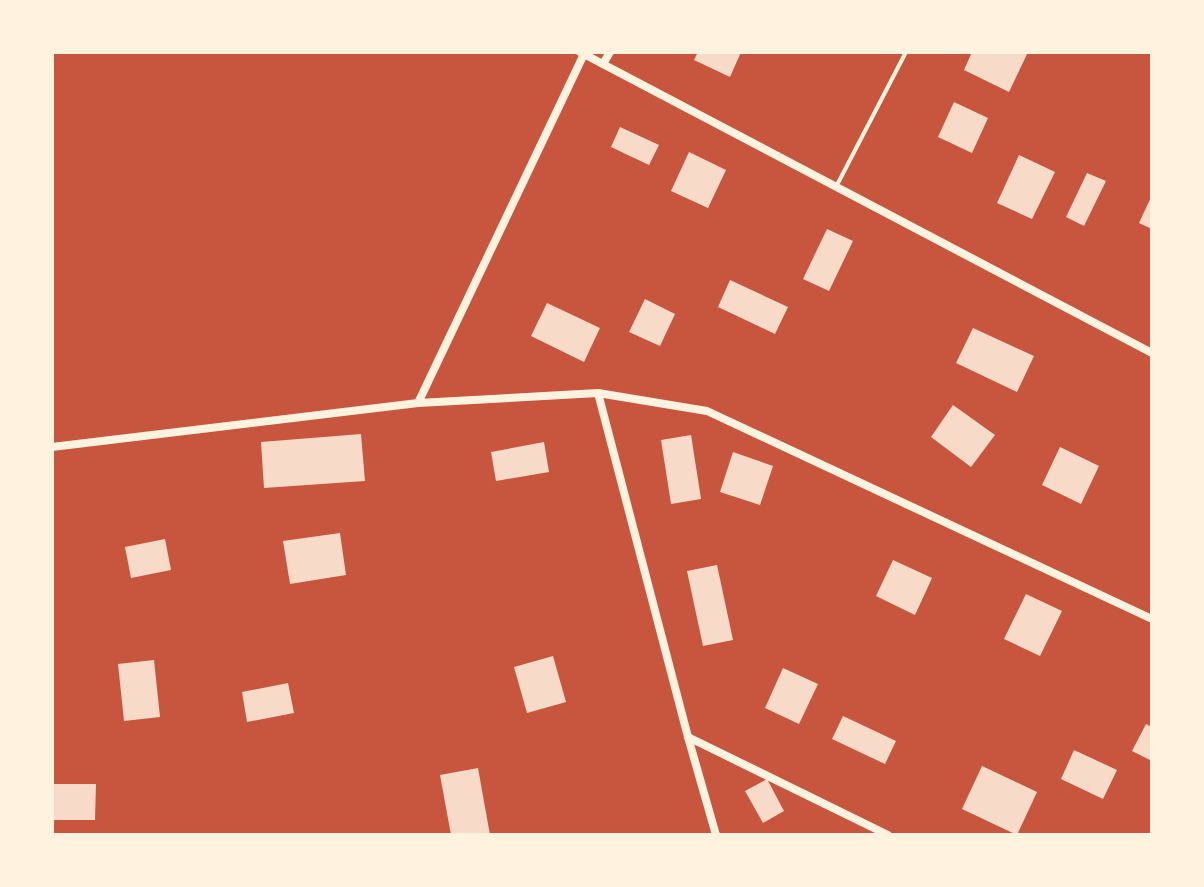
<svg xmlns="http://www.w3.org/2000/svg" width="1204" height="887" font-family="Commissioner,sans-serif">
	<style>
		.building { fill: #f7dbc8 }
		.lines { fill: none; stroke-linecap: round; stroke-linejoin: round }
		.service { stroke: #fff3e0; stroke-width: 4 }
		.minor { stroke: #fff3e0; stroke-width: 8 }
	</style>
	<rect width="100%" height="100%" fill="#c8553d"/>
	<!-- building -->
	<g class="building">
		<path d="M 698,52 L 741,52 L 730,77 L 694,60 Z"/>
		<path d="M 972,52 L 1028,52 L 1009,92 L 964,70 Z"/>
		<path d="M 954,102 L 988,118 L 972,153 L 938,137 Z"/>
		<path d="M 620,127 L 659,145 L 649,165 L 611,147 Z"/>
		<path d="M 689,152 L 726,170 L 708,208 L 671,191 Z"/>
		<path d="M 1019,155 L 1055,172 L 1032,219 L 997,203 Z"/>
		<path d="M 1087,173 L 1106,181 L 1084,226 L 1066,217 Z"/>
		<path d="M 1152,195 L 1152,229 L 1139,223 Z"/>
		<path d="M 827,229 L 853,241 L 829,291 L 803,279 Z"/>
		<path d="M 730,280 L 788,307 L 775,334 L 718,307 Z"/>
		<path d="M 645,299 L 675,314 L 660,346 L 629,332 Z"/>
		<path d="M 547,303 L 600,328 L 584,362 L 531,336 Z"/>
		<path d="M 973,328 L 1034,356 L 1017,392 L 956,363 Z"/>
		<path d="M 953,405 L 995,435 L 971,467 L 931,437 Z"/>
		<path d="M 361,434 L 365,481 L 264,488 L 261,442 Z"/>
		<path d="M 691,435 L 701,499 L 671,504 L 661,440 Z"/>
		<path d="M 544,442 L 549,472 L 496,481 L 491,452 Z"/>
		<path d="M 1060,447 L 1099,466 L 1081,504 L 1042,485 Z"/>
		<path d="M 733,452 L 773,466 L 760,505 L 720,492 Z"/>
		<path d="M 340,533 L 346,575 L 290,584 L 283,541 Z"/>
		<path d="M 165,539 L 171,570 L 131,578 L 125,547 Z"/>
		<path d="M 893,560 L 932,578 L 915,615 L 876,596 Z"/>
		<path d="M 717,565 L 733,640 L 703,646 L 687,571 Z"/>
		<path d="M 1026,594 L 1062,611 L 1040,656 L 1004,639 Z"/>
		<path d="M 553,656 L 566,702 L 527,713 L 514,667 Z"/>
		<path d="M 154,660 L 160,717 L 124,721 L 118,664 Z"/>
		<path d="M 783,668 L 818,684 L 799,724 L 765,708 Z"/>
		<path d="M 288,683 L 294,713 L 247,722 L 242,692 Z"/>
		<path d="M 843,716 L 896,741 L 885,764 L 832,739 Z"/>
		<path d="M 1146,724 L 1152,727 L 1152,761 L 1132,751 Z"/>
		<path d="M 1074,750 L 1117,770 L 1103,799 L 1061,779 Z"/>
		<path d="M 982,766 L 1037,792 L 1017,835 L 962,809 Z"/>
		<path d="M 478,768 L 490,835 L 451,835 L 440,775 Z"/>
		<path d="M 767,779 L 784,811 L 763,823 L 745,791 Z"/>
		<path d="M 53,784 L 96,784 L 95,820 L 52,820 Z"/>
	</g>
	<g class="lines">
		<!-- service -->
		<path class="service" d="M 837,185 L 906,52"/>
		<!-- minor -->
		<g class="minor">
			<path d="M 580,52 L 1152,353"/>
			<path d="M 603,64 L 610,52"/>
			<path d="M 598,393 L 688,737 L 716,835"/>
			<path d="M 418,403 L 584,54"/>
			<path d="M 52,447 L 418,403 L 598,393 L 707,411 L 1152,619"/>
			<path d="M 688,737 L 888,835"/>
		</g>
	</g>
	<!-- border -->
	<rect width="1204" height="887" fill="none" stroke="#fff3e0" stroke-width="108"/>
</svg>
